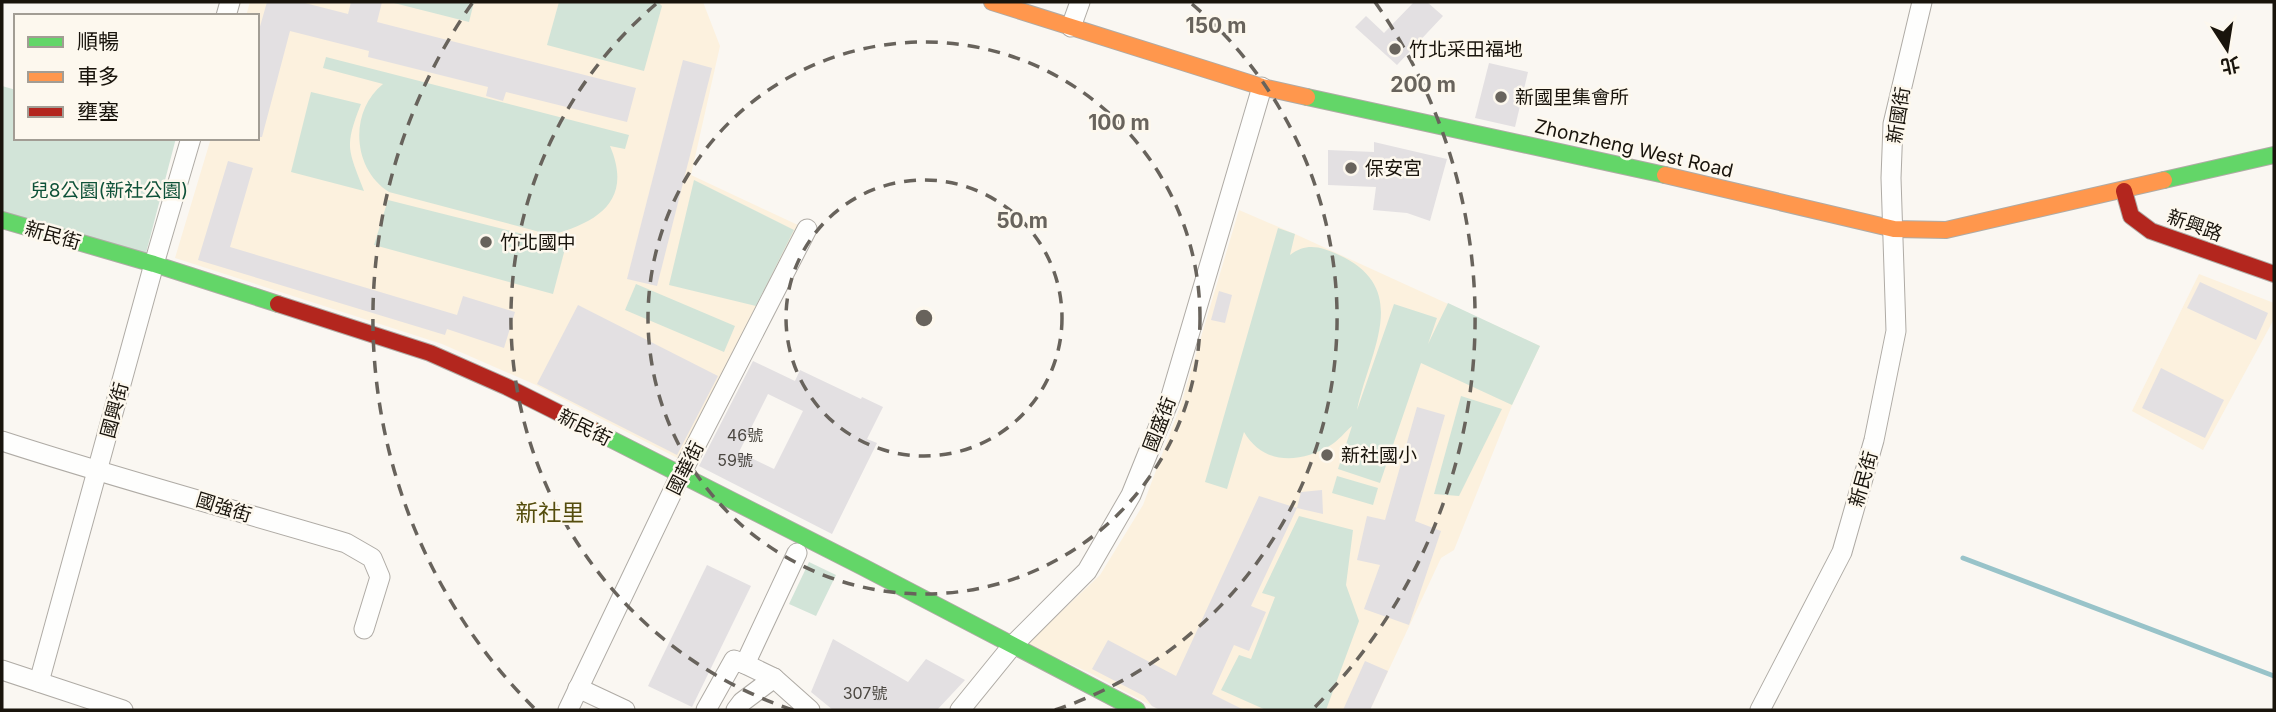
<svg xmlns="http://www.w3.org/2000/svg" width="2276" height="712" font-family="Inter,'Noto Sans TC',sans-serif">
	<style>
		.built { fill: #fcf1de }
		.green { fill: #d2e4d8 }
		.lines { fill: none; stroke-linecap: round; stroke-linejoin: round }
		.stream { stroke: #98c3c9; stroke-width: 5 }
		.building { fill: #e3e0e2; fill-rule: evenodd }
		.street-casing { stroke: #afaba5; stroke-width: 21 }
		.fast-casing { stroke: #afaba5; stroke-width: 18 }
		.slow-casing { stroke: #afaba5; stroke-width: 18 }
		.jam-casing { stroke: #afaba5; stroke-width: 18 }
		.street { stroke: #fefefd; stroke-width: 19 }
		.fast { stroke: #63d668; stroke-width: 16 }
		.slow { stroke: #ff974d; stroke-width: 16 }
		.jam { stroke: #b3261e; stroke-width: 16 }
		.ring { fill: none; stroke: #68635c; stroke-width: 3.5; stroke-dasharray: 12 9 }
		.poi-dot { fill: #68635c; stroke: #fdf8ee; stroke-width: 2.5 }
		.labels { text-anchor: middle; stroke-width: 5; stroke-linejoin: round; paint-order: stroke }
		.number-label { font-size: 16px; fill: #4c4842 }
		.poi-label { font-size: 19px; fill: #19140c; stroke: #fdf8ee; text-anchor: start }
		.street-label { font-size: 19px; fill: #19140c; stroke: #fdf8ee }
		.park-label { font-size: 19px; fill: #0f5239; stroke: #fdf8ee }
		.quarter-label { font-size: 23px; fill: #554d0d; stroke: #fdf8ee }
		.centre { fill: #68635c; stroke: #fdf8ee; stroke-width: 3.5 }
		.ring-label { font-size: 21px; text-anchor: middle; font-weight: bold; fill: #68635c; stroke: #fdf8ee; stroke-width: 5; stroke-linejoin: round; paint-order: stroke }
	</style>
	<rect width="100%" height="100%" fill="#faf7f2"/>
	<!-- built -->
	<g class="built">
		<path d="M 250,2 L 703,2 L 720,46 L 691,175 L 800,226 L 685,462 L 536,385 L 442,344 L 175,258 L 211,138 L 257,138 L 257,16 L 246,16 Z"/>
		<path d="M 1239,210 L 1295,234 L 1540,346 L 1512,405 L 1454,550 L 1441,558 L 1370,710 L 1160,710 L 1090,673 L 1027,644 L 1100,575 L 1143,505 L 1181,404 Z"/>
		<path d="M 2199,274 L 2274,303 L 2274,319 L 2203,450 L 2132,411 Z"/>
	</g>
	<!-- green -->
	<g class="green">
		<path d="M 390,2 L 474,2 L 469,22 Z"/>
		<path d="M 559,2 L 658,2 L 662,6 L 644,71 L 547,45 Z"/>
		<path d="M 326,57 L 629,135 L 625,149 L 610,146 C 633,200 599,222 551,235 L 389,192 C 352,169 349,111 383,84 L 323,68 Z"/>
		<path d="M 2,86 L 16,90 L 16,138 L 176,138 L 146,253 L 2,213 Z"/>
		<path d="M 311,92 L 361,104 C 344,147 348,149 364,191 L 291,172 Z"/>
		<path d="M 694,180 L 794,230 L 756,306 L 669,285 Z"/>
		<path d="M 388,200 L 566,245 L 553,294 L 374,245 Z"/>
		<path d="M 1278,228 L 1295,234 L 1290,255 C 1307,242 1321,247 1339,255 C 1413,289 1369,352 1357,410 L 1394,304 L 1437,318 L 1428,344 L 1448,303 L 1540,346 L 1512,405 L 1421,363 L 1380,483 L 1338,469 L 1352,426 C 1345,432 1339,440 1331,445 C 1301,463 1264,466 1244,432 L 1227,489 L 1205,482 Z"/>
		<path d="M 636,284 L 735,326 L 724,352 L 625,310 Z"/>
		<path d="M 1461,396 L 1502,409 L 1459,496 L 1434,494 Z"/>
		<path d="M 1337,476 L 1378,488 L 1373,505 L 1332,493 Z"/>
		<path d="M 1299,516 L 1353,530 L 1346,585 L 1359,621 L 1326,710 L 1266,710 L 1221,690 L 1239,655 L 1251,659 L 1275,597 L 1262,593 Z"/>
		<path d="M 809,562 L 836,575 L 816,616 L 789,604 Z"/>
	</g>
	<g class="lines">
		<!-- stream -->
		<path class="stream" d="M 1963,558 L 2274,676"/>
	</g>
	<!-- building -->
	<g class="building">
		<path d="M 267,2 L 301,2 L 348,14 L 351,2 L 382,2 L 377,22 L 636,88 L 627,122 L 506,92 L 503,101 L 486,96 L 488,87 L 368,57 L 369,51 L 290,31 L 262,137 L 257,137 L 257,37 Z"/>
		<path d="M 1414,2 L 1427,2 L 1443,16 L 1397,65 L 1355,27 L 1366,16 L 1384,33 Z"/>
		<path d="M 683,60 L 712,68 L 657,286 L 627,279 Z"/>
		<path d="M 1489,63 L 1528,72 L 1515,127 L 1475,118 Z"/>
		<path d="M 1374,142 L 1447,159 L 1430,221 L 1407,213 L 1373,210 L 1376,187 L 1328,185 L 1328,150 L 1374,152 Z"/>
		<path d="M 228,161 L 253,168 L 230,247 L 457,315 L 463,296 L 515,312 L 504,348 L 447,329 L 445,335 L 198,260 Z"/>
		<path d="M 2200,282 L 2268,313 L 2256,340 L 2187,308 Z"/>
		<path d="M 1219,291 L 1232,295 L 1225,323 L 1211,320 Z"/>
		<path d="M 578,305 L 718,376 L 677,455 L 537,384 Z"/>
		<path d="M 753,361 L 795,381 L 800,370 L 861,399 L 862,397 L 883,407 L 867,439 L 877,443 L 832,534 L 699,466 ZM 768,394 L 803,411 L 774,469 L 739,452 Z"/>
		<path d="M 2161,368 L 2224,400 L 2205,438 L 2142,408 Z"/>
		<path d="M 1417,407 L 1445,415 L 1415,521 L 1441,531 L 1409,625 L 1364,609 L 1380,565 L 1357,560 L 1367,516 L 1385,520 Z"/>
		<path d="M 1322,490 L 1323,514 L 1297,508 L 1301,492 Z"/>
		<path d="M 1259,496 L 1297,508 L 1251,606 L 1266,612 L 1249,651 L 1234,645 L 1212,694 L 1244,710 L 1160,710 L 1152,706 L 1144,696 L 1092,669 L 1108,640 L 1176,676 Z"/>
		<path d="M 707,565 L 751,586 L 692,707 L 648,686 Z"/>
		<path d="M 833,639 L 908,682 L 926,659 L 965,680 L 937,710 L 833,710 L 811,692 Z"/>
		<path d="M 1365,661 L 1388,671 L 1370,710 L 1343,710 Z"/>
	</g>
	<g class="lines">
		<defs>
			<g id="street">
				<path d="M 226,16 L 230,2"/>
				<path d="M 1071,27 L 1080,2"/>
				<path d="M 2,441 C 116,478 231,509 346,543 L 372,558 L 380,577 L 364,629"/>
				<path d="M 745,664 L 774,678 L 810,710"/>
				<path d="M 2,670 L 123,710"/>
				<path d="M 39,682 L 154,264 L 191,138"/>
				<path d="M 578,688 L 625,710"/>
				<path d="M 568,710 L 680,476 L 807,229"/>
				<path d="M 706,710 L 734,660 L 745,664 L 797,553"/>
				<path d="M 736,710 L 742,702 L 774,678"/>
				<path d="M 960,710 L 1012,646 L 1087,571 L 1131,495 L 1171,396 L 1262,87"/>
				<path d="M 1760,710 L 1842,552 L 1874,440 L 1896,331 L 1891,178 L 1893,124 L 1922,2"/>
			</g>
			<g id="fast">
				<path d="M 1307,97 L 1665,175"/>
				<path d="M 2164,180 L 2274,155"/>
				<path d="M 2,220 L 154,264 L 278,304"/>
				<path d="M 593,430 L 863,567 L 1137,710"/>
			</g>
			<g id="slow">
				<path d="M 992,2 L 1262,87 L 1307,97"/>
				<path d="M 1665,175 L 1894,229 L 1946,230 L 2164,180"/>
			</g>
			<g id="jam">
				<path d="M 2124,191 L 2131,216 L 2151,231 L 2274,274"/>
				<path d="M 278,304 L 430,353 L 507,387 L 593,430"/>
			</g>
		</defs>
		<!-- street casing -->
		<use href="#street" class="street-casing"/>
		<!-- fast casing -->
		<use href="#fast" class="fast-casing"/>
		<!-- slow casing -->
		<use href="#slow" class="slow-casing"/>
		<!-- jam casing -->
		<use href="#jam" class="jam-casing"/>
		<!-- street -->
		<use href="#street" class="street"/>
		<!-- fast -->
		<use href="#fast" class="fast"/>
		<!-- slow -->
		<use href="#slow" class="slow"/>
		<!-- jam -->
		<use href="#jam" class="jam"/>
	</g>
	<!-- distance rings -->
	<g class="ring">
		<circle cx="924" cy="318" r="138"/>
		<circle cx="924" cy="318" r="276"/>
		<path d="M793 710A413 413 0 0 1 656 4M1192 4A413 413 0 0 1 1055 710"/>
		<path d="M534 708A551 551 0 0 1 473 2M1375 2A551 551 0 0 1 1314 708"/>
	</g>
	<!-- markers -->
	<g class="poi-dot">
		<circle cx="1395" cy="49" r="7"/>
		<circle cx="1501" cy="97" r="7"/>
		<circle cx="1351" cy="168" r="7"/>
		<circle cx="486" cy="242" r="7"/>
		<circle cx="1327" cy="455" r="7"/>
	</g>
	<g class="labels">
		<!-- number labels -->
		<g class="number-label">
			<text x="745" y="441">46號</text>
			<text x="735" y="466">59號</text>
			<text x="865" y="699">307號</text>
		</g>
		<!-- poi labels -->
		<g class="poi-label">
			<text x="1409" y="56">竹北采田福地</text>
			<text x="1515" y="104">新國里集會所</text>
			<text x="1365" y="175">保安宮</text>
			<text x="500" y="249">竹北國中</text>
			<text x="1341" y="462">新社國小</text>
		</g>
		<!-- street labels -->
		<g class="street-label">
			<text transform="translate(1898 115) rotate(-81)" y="7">新國街</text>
			<text transform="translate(1634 148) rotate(13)" y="7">Zhonzheng West Road</text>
			<text transform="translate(2195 225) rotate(20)" y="7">新興路</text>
			<text transform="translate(53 235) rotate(16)" y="7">新民街</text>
			<text transform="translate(114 410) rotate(-75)" y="7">國興街</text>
			<text transform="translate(1159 424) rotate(-69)" y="7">國盛街</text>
			<text transform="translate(585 427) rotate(27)" y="7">新民街</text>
			<text transform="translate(685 468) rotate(-63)" y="7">國華街</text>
			<text transform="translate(1863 479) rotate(-74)" y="7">新民街</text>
			<text transform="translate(224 507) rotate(17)" y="7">國強街</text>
		</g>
		<!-- park labels -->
		<g class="park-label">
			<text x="109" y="197">兒8公園(新社公園)</text>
		</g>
		<!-- quarter labels -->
		<g class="quarter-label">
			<text x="550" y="521">新社里</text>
		</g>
	</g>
	<circle cx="924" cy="318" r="10" class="centre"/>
	<g class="ring-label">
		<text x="1216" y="33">150 m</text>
		<text x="1423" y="92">200 m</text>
		<text x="1119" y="130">100 m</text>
		<text x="1022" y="228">50 m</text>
	</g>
	<!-- border -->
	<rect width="2276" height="712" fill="none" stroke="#19140c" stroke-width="7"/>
	<!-- legend -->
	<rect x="14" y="14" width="245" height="126" fill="#fdf8ee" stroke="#a29d94" stroke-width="2"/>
	<rect x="28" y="37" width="35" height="10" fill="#63d668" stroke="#a29d94" stroke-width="2"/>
	<text x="77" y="49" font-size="21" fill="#19140c">順暢</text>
	<rect x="28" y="72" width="35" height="10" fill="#ff974d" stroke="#a29d94" stroke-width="2"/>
	<text x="77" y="84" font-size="21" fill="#19140c">車多</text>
	<rect x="28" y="107" width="35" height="10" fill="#b3261e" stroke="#a29d94" stroke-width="2"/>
	<text x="77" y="119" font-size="21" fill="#19140c">壅塞</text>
	<!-- north arrow -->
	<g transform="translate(2227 49) rotate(168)" stroke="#fdf8ee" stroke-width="5" paint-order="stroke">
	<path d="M0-5L12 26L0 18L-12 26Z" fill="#19140c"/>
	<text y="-10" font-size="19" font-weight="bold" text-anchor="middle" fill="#19140c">北</text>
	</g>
</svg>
